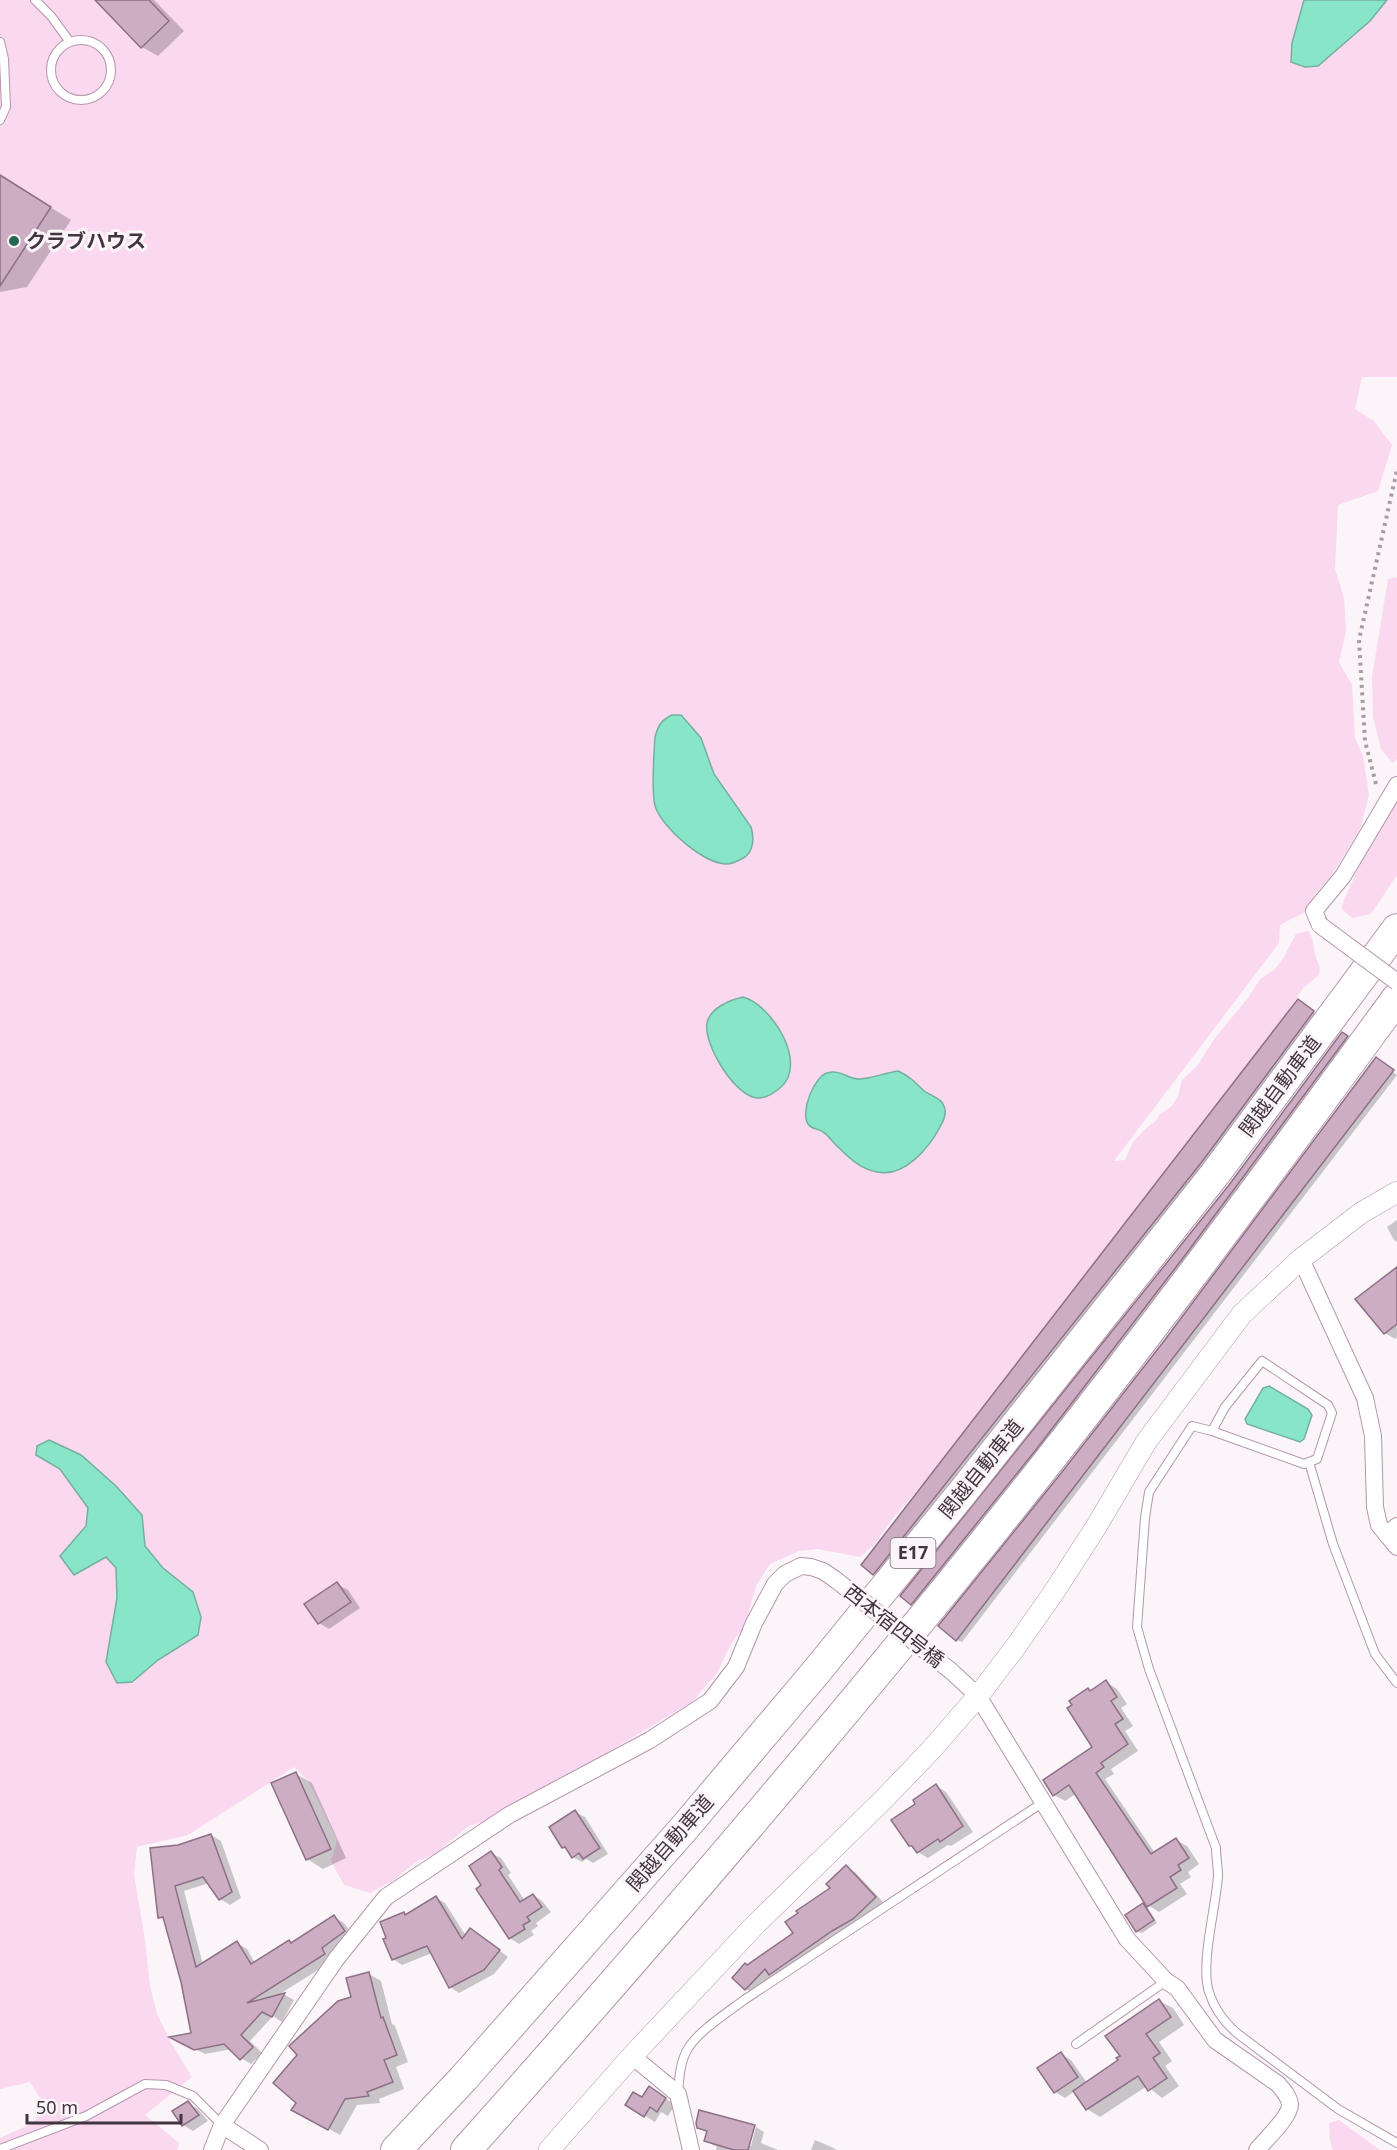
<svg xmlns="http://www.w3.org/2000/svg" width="1397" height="2150" font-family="'Noto Sans','Noto Sans JP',sans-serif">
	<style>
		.green { fill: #f9d8f0 }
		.water { fill: #89e5c7; stroke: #74b09e; stroke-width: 1.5 }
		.shadow { fill: #0003 }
		.building { fill: #ccadc4; stroke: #8d7086; stroke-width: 1.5 }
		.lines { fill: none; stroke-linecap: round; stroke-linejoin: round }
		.service-casing { stroke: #b496ac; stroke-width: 10 }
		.minor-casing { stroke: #b496ac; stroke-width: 18 }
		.tertiary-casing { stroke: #b496ac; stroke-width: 22 }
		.motorway-casing { stroke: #b496ac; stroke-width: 32 }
		.path { stroke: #a69da4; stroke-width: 4; stroke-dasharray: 3 4.5; stroke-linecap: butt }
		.service { stroke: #fff; stroke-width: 8 }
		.minor { stroke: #fff; stroke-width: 16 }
		.tertiary { stroke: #fff; stroke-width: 21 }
		.motorway { stroke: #fff; stroke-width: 30 }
		.minor-bridge-casing { stroke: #b496ac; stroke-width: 18; stroke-linecap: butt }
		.minor-bridge { stroke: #fff; stroke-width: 16 }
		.poi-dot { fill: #266653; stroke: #fbf5f9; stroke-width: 2 }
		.labels { text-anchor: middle; stroke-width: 6; stroke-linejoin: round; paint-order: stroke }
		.shield { fill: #fbf5f9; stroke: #7a6f77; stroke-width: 1.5 }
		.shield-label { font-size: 18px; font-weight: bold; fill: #42353f }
		.poi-label { font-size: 20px; font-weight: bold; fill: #42353f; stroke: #fbf5f9; text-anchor: start }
		.street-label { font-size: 20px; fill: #42353f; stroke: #fbf5f9 }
	</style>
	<rect width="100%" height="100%" fill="#fbf5f9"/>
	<!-- green -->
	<g class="green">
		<path d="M 0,0 L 1397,0 L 1397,377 L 1362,377 L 1355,409 L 1374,421 L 1392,445 L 1378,491 L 1338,505 L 1335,569 L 1344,598 L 1346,631 L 1339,662 L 1352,685 L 1355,738 L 1363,756 L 1369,795 L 1360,829 L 1331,876 L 1315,894 L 1305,912 L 1280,925 L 1279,943 L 1114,1161 L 1125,1160 L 1133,1142 L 1146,1128 L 1156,1121 L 1159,1115 L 1172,1106 L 1178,1096 L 1182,1080 L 1197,1066 L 1215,1038 L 1248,998 L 1260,979 L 1274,970 L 1284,957 L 1296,934 L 1308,931 C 1316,943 1312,944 1315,955 C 1318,964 1321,965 1319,975 L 1303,988 L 1286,1015 L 929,1477 L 893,1518 L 875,1544 L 860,1557 L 818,1549 L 799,1551 L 770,1564 L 756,1586 L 745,1625 L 730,1646 L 717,1673 L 692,1702 L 598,1758 L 512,1805 L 490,1820 L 469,1826 L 435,1854 L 416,1862 L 394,1880 L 370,1893 L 344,1885 L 331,1861 L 337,1840 L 309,1782 L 294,1767 L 188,1835 L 137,1847 L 134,1875 L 144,1933 L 150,1986 L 157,2014 L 172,2044 L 192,2077 L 145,2115 L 179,2143 L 177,2150 L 0,2150 L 0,2138 L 33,2123 L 45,2106 L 30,2082 L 0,2089 Z"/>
		<path d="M 1397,577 L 1397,759 L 1393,763 L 1381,749 L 1373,717 L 1372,677 L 1388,579 Z"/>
		<path d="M 1397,801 L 1397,875 L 1371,914 L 1352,918 L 1341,908 C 1356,871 1374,833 1397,801 Z"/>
		<path d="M 1339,2120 L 1380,2150 L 1333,2150 L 1330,2140 L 1329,2123 Z"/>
	</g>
	<!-- water -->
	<g class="water">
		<path d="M 1304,0 L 1387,0 L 1370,21 L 1318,66 L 1305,67 L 1291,62 L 1292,43 Z"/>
		<path d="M 672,715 L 681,715 L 701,738 L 714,774 L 751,827 C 754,837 754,850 745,857 C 740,860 734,863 728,864 C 705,865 662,828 655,806 C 651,789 654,755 655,737 C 658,726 661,720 672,715 Z"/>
		<path d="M 743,997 C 772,1005 809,1064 780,1088 C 774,1093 766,1098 759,1098 C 736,1099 703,1044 707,1023 C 710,1008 730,1000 743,997 Z"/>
		<path d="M 898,1071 C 909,1076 914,1081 923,1090 C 931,1097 943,1097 945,1110 C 946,1116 943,1122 940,1127 C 929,1148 904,1178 877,1172 C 860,1169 848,1157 836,1145 C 832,1141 828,1135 823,1132 C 818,1128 812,1130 808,1124 C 800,1112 814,1077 827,1073 C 839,1069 847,1078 858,1079 C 871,1079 884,1073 898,1071 Z"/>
		<path d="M 1269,1386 L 1308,1409 L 1312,1415 L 1304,1439 L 1300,1442 L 1247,1424 L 1245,1419 L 1263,1388 Z"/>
		<path d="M 49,1440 L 81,1455 L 116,1486 L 142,1515 L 145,1546 L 163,1568 L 193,1592 L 201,1617 L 198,1635 L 158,1660 L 132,1682 L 117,1683 L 106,1662 L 117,1598 L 116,1568 L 106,1557 L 74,1575 L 60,1556 L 86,1526 L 88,1508 L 60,1469 L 36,1455 L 37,1446 Z"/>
	</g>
	<!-- shadow -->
	<g class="shadow">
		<path d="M 97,0 L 154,0 L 184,31 L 158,56 L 142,47 Z"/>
		<path d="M 0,176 L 71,220 L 27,287 L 0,292 Z"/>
		<path d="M 1302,1003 L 1318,1015 L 1206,1166 L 879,1576 L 874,1573 Z"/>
		<path d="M 1347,1036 L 1351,1040 L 1141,1322 L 916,1606 L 912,1603 Z"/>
		<path d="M 1380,1061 L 1397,1075 L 962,1642 L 957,1640 L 940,1626 L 1063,1473 Z"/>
		<path d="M 1397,1220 L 1397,1242 L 1394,1240 L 1387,1227 Z"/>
		<path d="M 1397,1269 L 1397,1337 L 1395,1339 L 1385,1333 Z"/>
		<path d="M 337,1584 L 348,1590 L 360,1608 L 329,1629 L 319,1623 Z"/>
		<path d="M 1106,1682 L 1117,1689 L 1127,1704 L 1121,1708 L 1133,1726 L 1125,1731 L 1138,1751 L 1111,1769 L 1114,1774 L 1105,1779 L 1155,1853 L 1176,1840 L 1187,1846 L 1199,1864 L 1188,1872 L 1191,1877 L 1180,1884 L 1187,1894 L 1159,1912 L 1148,1905 L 1077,1793 L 1065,1801 L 1054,1795 L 1094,1747 L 1088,1690 L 1092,1692 Z"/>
		<path d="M 296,1774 L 312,1783 L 346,1858 L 323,1869 L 307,1859 Z"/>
		<path d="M 936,1786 L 946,1792 L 973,1832 L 951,1846 L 948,1845 L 928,1858 L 918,1852 L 917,1804 Z"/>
		<path d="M 575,1812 L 585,1817 L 608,1854 L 593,1863 L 586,1859 L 582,1862 L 573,1857 L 569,1850 L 563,1847 Z"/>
		<path d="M 211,1835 L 221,1841 L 241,1898 L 230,1905 L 220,1899 L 209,1883 L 184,1891 L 203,1965 L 237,1943 L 247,1949 L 255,1963 L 289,1942 L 293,1944 L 334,1917 L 344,1923 L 354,1937 L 334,1960 L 275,1997 L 285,1995 L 294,2000 L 282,2022 L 273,2016 L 250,2041 L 262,2053 L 251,2064 L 241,2058 L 232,2049 L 205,2054 L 181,2042 L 193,2034 L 183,1982 L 166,1921 L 159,1917 L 178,1846 Z"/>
		<path d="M 491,1853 L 501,1858 L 511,1873 L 508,1875 L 525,1901 L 533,1895 L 542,1901 L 551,1912 L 536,1923 L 538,1926 L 531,1931 L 534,1935 L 519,1944 L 510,1938 L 484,1886 Z"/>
		<path d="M 846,1867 L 855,1872 L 884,1903 L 779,1979 L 772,1975 L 755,1994 L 746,1989 L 748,1967 L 795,1933 L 833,1888 Z"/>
		<path d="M 436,1898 L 445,1903 L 466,1936 L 480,1936 L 508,1957 L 494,1974 L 459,1993 L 450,1987 L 432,1953 L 402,1965 L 393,1959 L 404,1914 L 407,1915 Z"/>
		<path d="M 1143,1905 L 1148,1908 L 1157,1923 L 1142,1933 L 1137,1931 Z"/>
		<path d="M 369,1974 L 381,1981 L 392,2024 L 395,2026 L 408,2062 L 396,2067 L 404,2089 L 379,2099 L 380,2103 L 357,2105 L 340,2135 L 294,2109 L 353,1998 Z"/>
		<path d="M 1159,2001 L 1173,2008 L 1184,2025 L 1159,2042 L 1172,2061 L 1165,2066 L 1179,2086 L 1162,2098 L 1147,2086 L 1100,2117 L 1087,2109 L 1075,2091 L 1065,2098 L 1055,2092 L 1061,2054 L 1071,2060 L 1087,2083 L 1120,2061 Z"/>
		<path d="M 659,2094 L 675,2105 L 668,2116 L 661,2112 L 655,2122 L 627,2104 Z"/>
		<path d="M 188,2103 L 198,2109 L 208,2121 L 193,2131 L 183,2125 Z"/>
		<path d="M 700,2112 L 755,2126 L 748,2145 L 751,2146 L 756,2127 L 764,2132 L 761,2143 L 778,2150 L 716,2150 L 717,2147 L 706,2141 L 708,2133 L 698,2127 Z"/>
		<path d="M 815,2140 L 829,2146 L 837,2150 L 811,2150 Z"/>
	</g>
	<!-- building -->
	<g class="building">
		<path d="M 95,0 L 149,0 L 169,21 L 141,48 Z"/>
		<path d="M 0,175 L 51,207 L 0,286 Z"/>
		<path d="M 1298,999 L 1314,1011 L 1201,1163 L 873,1575 L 861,1565 Z"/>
		<path d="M 1342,1032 L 1348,1036 L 1186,1254 L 1035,1451 L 911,1605 L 900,1596 L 1229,1185 Z"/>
		<path d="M 1376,1057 L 1394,1070 L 956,1641 L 938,1626 L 1062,1472 L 1164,1341 Z"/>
		<path d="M 1397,1267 L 1397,1324 L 1384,1334 L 1355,1299 Z"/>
		<path d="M 337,1582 L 351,1602 L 318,1624 L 304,1604 Z"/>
		<path d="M 1106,1680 L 1117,1697 L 1111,1701 L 1123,1719 L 1115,1724 L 1128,1744 L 1101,1763 L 1104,1767 L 1096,1773 L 1151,1854 L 1176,1838 L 1189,1858 L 1178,1865 L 1181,1870 L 1170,1877 L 1177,1888 L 1147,1907 L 1069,1785 L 1053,1796 L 1043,1780 L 1092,1747 L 1067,1708 L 1072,1705 L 1069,1701 L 1088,1688 L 1090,1691 Z"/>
		<path d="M 296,1772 L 331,1849 L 306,1860 L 271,1783 Z"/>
		<path d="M 936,1784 L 963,1826 L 940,1842 L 938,1839 L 917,1853 L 912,1846 L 909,1846 L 891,1820 L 915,1804 L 913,1800 Z"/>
		<path d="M 575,1810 L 600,1848 L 583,1859 L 579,1853 L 572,1858 L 565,1847 L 562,1848 L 549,1827 Z"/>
		<path d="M 211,1834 L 232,1892 L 219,1900 L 203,1877 L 175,1886 L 196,1967 L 237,1941 L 251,1964 L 289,1940 L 291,1943 L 334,1915 L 345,1931 L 322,1948 L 325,1954 L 247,2003 L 285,1993 L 272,2017 L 262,2012 L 241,2035 L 253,2047 L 240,2060 L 224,2044 L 194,2050 L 169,2037 L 191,2033 L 181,1982 L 163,1917 L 158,1918 L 150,1848 L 178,1845 Z"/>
		<path d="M 491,1851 L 502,1867 L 499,1870 L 520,1902 L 533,1894 L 542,1907 L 527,1917 L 530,1921 L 523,1925 L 525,1929 L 509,1939 L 476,1889 L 481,1885 L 469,1866 Z"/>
		<path d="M 846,1865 L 876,1897 L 853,1919 L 832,1931 L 769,1975 L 765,1969 L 745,1990 L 732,1978 L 745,1963 L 747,1965 L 793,1933 L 785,1922 L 798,1913 L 796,1911 L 830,1888 L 826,1884 Z"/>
		<path d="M 436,1896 L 462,1939 L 470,1928 L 500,1950 L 484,1970 L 449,1988 L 427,1946 L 392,1960 L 383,1939 L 386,1938 L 380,1922 L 404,1912 L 405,1915 Z"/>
		<path d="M 1143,1903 L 1154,1920 L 1136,1932 L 1125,1915 Z"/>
		<path d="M 369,1972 L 381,2018 L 383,2017 L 397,2055 L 384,2060 L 393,2082 L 367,2092 L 369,2096 L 345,2099 L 328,2130 L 291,2110 L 296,2103 L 273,2083 L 297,2055 L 289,2046 L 290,2045 L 338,2001 L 351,1997 L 346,1978 Z"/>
		<path d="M 1159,1999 L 1171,2017 L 1146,2034 L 1160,2053 L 1153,2058 L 1167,2078 L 1148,2091 L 1138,2076 L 1086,2110 L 1073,2091 L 1118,2060 L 1116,2058 L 1120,2056 L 1105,2036 Z"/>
		<path d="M 1061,2052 L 1078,2077 L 1054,2093 L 1037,2068 Z"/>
		<path d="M 649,2086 L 666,2098 L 657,2112 L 650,2107 L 644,2117 L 625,2105 L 633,2092 L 642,2097 Z"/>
		<path d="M 188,2101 L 199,2115 L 182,2126 L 172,2111 Z"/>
		<path d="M 699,2110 L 755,2125 L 748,2150 L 734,2150 L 704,2141 L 707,2131 L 697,2128 L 696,2123 Z"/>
	</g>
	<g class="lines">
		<defs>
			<g id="service">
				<path d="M 35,0 L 51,16 L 70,42"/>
				<circle cx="81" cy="70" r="30"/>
				<path d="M 0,42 L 4,59 L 6,107 L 0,120"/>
				<path d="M 1262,1361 L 1328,1405 L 1332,1413 L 1317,1459 L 1304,1464 L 1212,1431 L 1225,1407 Z"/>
				<path d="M 1212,1431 L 1192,1426 L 1149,1492 L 1145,1518 L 1137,1627 L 1149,1669 L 1216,1848 C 1216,1857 1218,1867 1218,1876 C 1216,1907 1200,1964 1209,1992 C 1214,2008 1225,2023 1238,2034 L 1338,2109 L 1397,2143"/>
				<path d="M 1309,1462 L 1333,1544 L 1375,1654 L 1397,1683"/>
				<path d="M 1076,2044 L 1166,1981"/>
				<path d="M 678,2094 C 679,2079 680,2060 689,2047 C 701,2029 727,2013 744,2000 L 1042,1803"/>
				<path d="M 0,2149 L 86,2116 L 145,2084 L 166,2085 L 193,2096 L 222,2125"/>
			</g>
			<g id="minor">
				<path d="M 1320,925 L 1314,911 L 1343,876 L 1397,785"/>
				<path d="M 1301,1259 L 1365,1398 L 1373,1436 L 1375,1507 L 1379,1525 L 1387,1535"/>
				<path d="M 1397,1526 L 1387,1535 L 1397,1547"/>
				<path d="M 951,1671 L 978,1696 L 1127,1939 L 1166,1981 L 1177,1988 L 1215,2040 L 1278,2084 C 1283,2090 1289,2096 1290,2104 C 1291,2116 1265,2140 1257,2150"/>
				<path d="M 632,2056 L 678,2094 L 691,2150"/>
				<path d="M 222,2125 L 260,2150"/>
				<path d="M 212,2150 L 222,2125 L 337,1958 L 386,1897 L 509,1815 L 650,1740 L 710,1701 L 736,1667 L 754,1623 L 775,1584 L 785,1574 L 801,1566 L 811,1567 L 823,1571 L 836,1580"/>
			</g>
			<path id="tertiary" d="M 549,2150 L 632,2056 L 754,1926 L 883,1800 L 931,1750 L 978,1696 L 1014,1649 L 1054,1592 L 1096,1527 L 1146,1442 L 1242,1314 L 1301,1259 L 1361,1213 L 1397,1192"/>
			<g id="motorway">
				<path d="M 396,2150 L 463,2079 L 686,1826 L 816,1672 L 962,1493 L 1215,1174 L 1397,929"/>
				<path d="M 466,2150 C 648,1946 826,1739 997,1526 C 1135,1354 1267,1176 1397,998"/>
			</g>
		</defs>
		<!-- service casing -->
		<use href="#service" class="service-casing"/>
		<!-- minor casing -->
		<use href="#minor" class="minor-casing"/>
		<!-- tertiary casing -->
		<use href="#tertiary" class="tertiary-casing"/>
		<!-- motorway casing -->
		<use href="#motorway" class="motorway-casing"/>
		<!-- path -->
		<path class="path" d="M 1376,784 L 1365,741 L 1359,640 L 1397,470"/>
		<!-- service -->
		<use href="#service" class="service"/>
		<!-- minor -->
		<use href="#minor" class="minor"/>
		<!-- tertiary -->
		<use href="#tertiary" class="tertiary"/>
		<!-- motorway -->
		<use href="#motorway" class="motorway"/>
		<defs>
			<g id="minor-bridge">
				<path d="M 1320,925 L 1397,982"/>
				<path d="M 836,1580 L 951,1671"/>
			</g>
		</defs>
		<!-- minor-bridge casing -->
		<use href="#minor-bridge" class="minor-bridge-casing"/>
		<!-- minor-bridge -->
		<use href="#minor-bridge" class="minor-bridge"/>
	</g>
	<!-- markers -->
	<circle class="poi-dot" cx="14" cy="241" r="6"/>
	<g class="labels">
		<!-- shield labels -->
		<rect class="shield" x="890.5" y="1538" width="45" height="30" rx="4.5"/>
		<g class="shield-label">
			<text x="913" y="1559">E17</text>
		</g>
		<!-- poi labels -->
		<g class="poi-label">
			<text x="26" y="248">クラブハウス</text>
		</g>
		<!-- street labels -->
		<g class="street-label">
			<text transform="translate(1280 1086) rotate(-53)" y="7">関越自動車道</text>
			<text transform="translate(981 1469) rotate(-51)" y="7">関越自動車道</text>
			<text transform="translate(894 1626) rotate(38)" y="7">西本宿四号橋</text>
			<text transform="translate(670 1843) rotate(-49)" y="7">関越自動車道</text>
		</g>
	</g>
	<!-- scale -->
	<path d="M27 2114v9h154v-9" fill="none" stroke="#42353f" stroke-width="3"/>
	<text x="36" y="2114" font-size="18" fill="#42353f" stroke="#fbf5f9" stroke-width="4.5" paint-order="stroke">50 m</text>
</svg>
